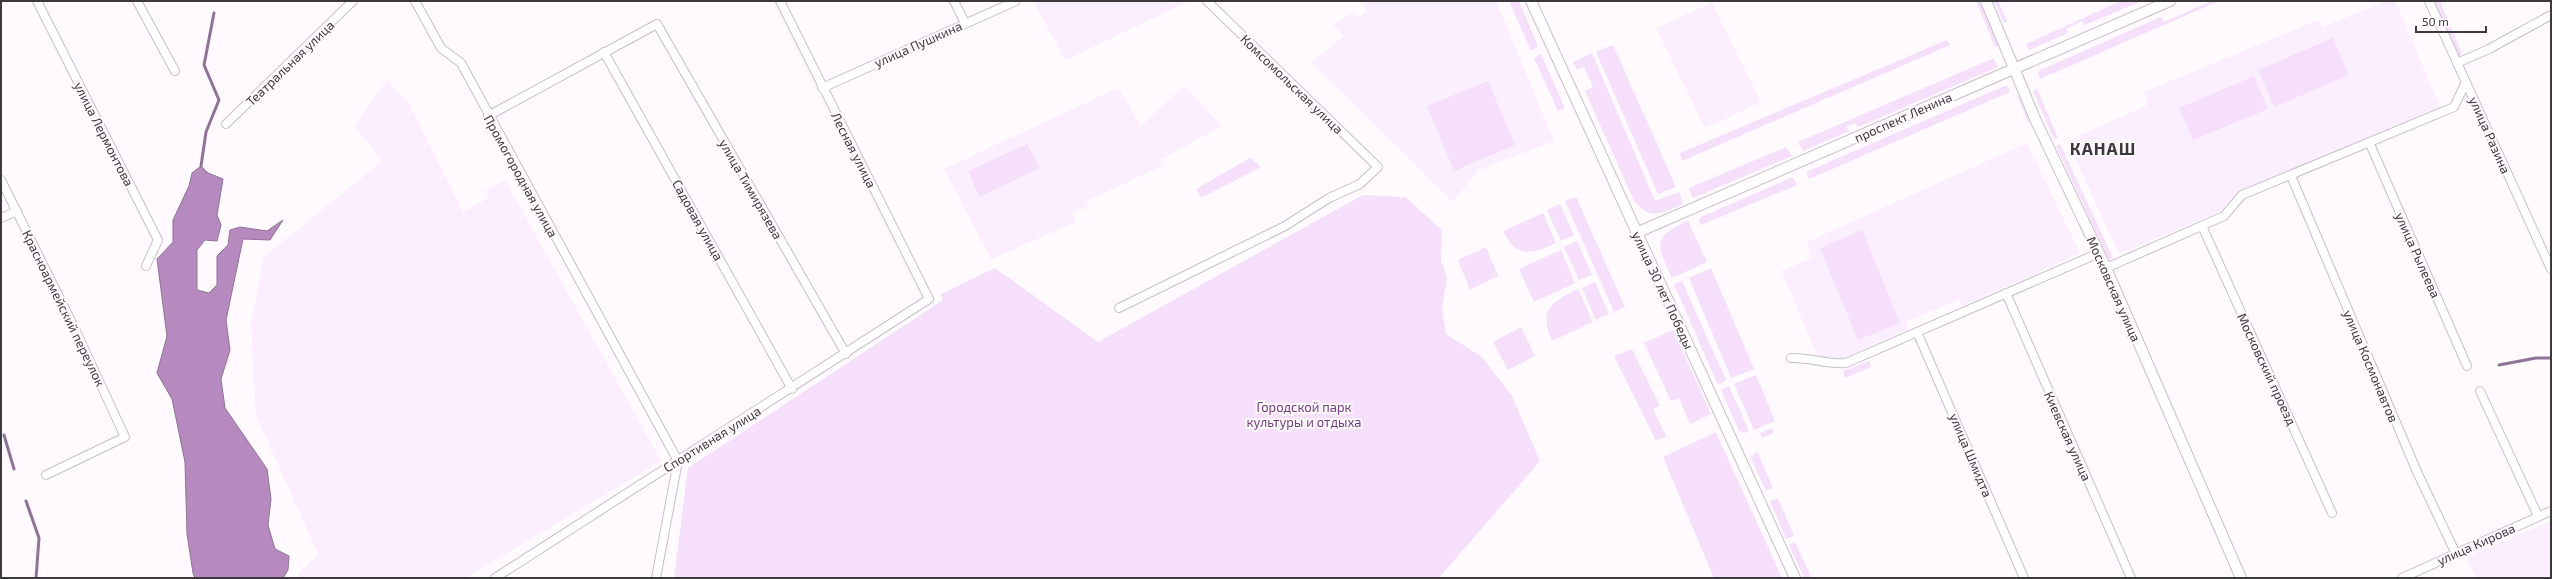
<svg xmlns="http://www.w3.org/2000/svg" width="2552" height="579" font-family="'Exo 2',sans-serif">
	<style>
		.built { fill: #fbeefe }
		.green { fill: #f6dffb }
		.water { fill: #b68abf; stroke: #917298 }
		.lines { fill: none; stroke-linecap: round; stroke-linejoin: round }
		.stream { stroke: #917298; stroke-width: 3 }
		.minor-casing { stroke: #c7bfc8; stroke-width: 10 }
		.tertiary-casing { stroke: #c7bfc8; stroke-width: 12 }
		.minor { stroke: #fff; stroke-width: 8 }
		.tertiary { stroke: #fff; stroke-width: 10 }
		.labels { text-anchor: middle; stroke-width: 4; stroke-linejoin: round; paint-order: stroke }
		.street-label { font-size: 13px; fill: #3c393d; stroke: #fefafe }
		.park-label { font-size: 13px; fill: #723b7e; stroke: #fefafe }
		.district-label { font-size: 17px; font-weight: bold; letter-spacing: 1px; fill: #3c393d; stroke: #fefafe }
	</style>
	<rect width="100%" height="100%" fill="#fefafe"/>
	<!-- built -->
	<g class="built">
		<path d="M 1038,1 L 1189,1 L 1066,60 L 1034,3 Z"/>
		<path d="M 1361,1 L 1496,1 L 1554,141 L 1478,170 L 1453,202 L 1311,62 L 1344,36 L 1333,24 L 1355,12 L 1358,17 L 1367,12 Z"/>
		<path d="M 2386,1 L 2395,1 L 2442,111 L 2239,193 L 2218,212 L 2119,254 L 2067,141 L 2148,105 L 2144,92 L 2318,20 L 2323,27 Z"/>
		<path d="M 1712,3 L 1761,102 L 1705,128 L 1656,28 Z"/>
		<path d="M 387,80 L 409,104 L 463,212 L 490,197 L 486,190 L 505,180 L 661,461 L 465,578 L 299,578 L 298,575 L 318,554 L 256,415 L 251,323 L 264,257 L 382,161 L 355,126 Z"/>
		<path d="M 1184,86 L 1222,126 L 1160,160 L 1162,166 L 1087,201 L 1088,206 L 1073,213 L 1076,222 L 991,259 L 944,169 L 1118,88 L 1141,126 Z"/>
		<path d="M 2027,143 L 2080,253 L 1962,306 L 1959,299 L 1906,322 L 1908,329 L 1823,368 L 1781,271 L 1812,258 L 1807,242 Z"/>
		<path d="M 2551,521 L 2551,578 L 2476,578 L 2466,557 Z"/>
	</g>
	<!-- green -->
	<g class="green">
		<path d="M 1509,1 L 1519,1 L 1538,46 L 1531,51 Z"/>
		<path d="M 1976,1 L 1983,1 L 2001,44 L 1995,47 Z"/>
		<path d="M 1994,1 L 1998,1 L 2007,21 L 2004,23 Z"/>
		<path d="M 2121,1 L 2142,1 L 2085,25 L 2082,21 L 2066,29 L 2068,33 L 2029,50 L 2026,44 Z"/>
		<path d="M 2211,1 L 2219,1 L 2040,79 L 2038,71 L 2161,17 L 2164,22 Z"/>
		<path d="M 2440,1 L 2462,54 L 2459,56 L 2435,2 Z"/>
		<path d="M 2333,38 L 2349,75 L 2274,107 L 2258,70 Z"/>
		<path d="M 1947,40 L 1950,45 L 1682,161 L 1680,153 Z"/>
		<path d="M 1613,45 L 1676,187 L 1658,194 L 1596,52 Z"/>
		<path d="M 1592,53 L 1655,201 L 1679,192 L 1683,204 C 1662,213 1651,221 1634,201 L 1585,91 L 1593,87 L 1584,67 L 1577,70 L 1573,62 Z"/>
		<path d="M 1541,54 L 1565,108 L 1558,111 L 1534,58 Z"/>
		<path d="M 1994,58 L 1998,67 L 1858,127 L 1855,123 L 1846,127 L 1849,131 L 1803,151 L 1798,142 Z"/>
		<path d="M 2254,76 L 2268,109 L 2193,140 L 2179,108 Z"/>
		<path d="M 1488,81 L 1515,145 L 1454,171 L 1427,106 Z"/>
		<path d="M 2007,85 L 2010,92 L 1809,179 L 1806,172 Z"/>
		<path d="M 2037,89 L 2058,138 L 2054,139 L 2033,91 Z"/>
		<path d="M 2022,95 L 2032,121 L 2028,122 L 2018,97 Z"/>
		<path d="M 1027,144 L 1040,168 L 979,197 L 968,171 Z"/>
		<path d="M 2060,144 L 2113,258 L 2109,260 L 2056,146 Z"/>
		<path d="M 1786,147 L 1792,156 L 1693,198 L 1689,188 Z"/>
		<path d="M 1250,158 L 1261,167 L 1201,198 L 1196,189 Z"/>
		<path d="M 1793,177 L 1797,185 L 1701,225 L 1699,221 L 1701,217 Z"/>
		<path d="M 1363,195 L 1405,197 L 1442,230 L 1441,261 L 1447,277 L 1442,309 L 1446,334 L 1482,357 L 1512,396 L 1540,461 L 1439,578 L 674,578 L 688,468 L 943,300 L 941,294 L 995,268 L 1098,342 Z"/>
		<path d="M 1576,197 L 1625,307 L 1614,312 L 1565,201 Z"/>
		<path d="M 1560,204 L 1574,235 L 1561,241 L 1547,210 Z"/>
		<path d="M 1543,213 L 1556,243 C 1532,254 1516,259 1503,231 Z"/>
		<path d="M 1688,221 L 1707,262 L 1672,278 C 1657,245 1651,237 1688,221 Z"/>
		<path d="M 1862,230 L 1900,323 L 1858,340 L 1820,248 Z"/>
		<path d="M 1577,241 L 1592,275 L 1579,280 L 1564,247 Z"/>
		<path d="M 1486,247 L 1498,276 L 1470,290 L 1458,260 Z"/>
		<path d="M 1561,250 L 1575,283 L 1534,302 L 1519,269 Z"/>
		<path d="M 1711,268 L 1754,369 L 1731,378 L 1689,278 Z"/>
		<path d="M 1682,281 L 1726,380 L 1718,385 L 1674,284 Z"/>
		<path d="M 1595,282 L 1609,314 L 1596,320 L 1582,288 Z"/>
		<path d="M 1578,289 L 1593,322 L 1552,341 C 1539,311 1550,302 1578,289 Z"/>
		<path d="M 1521,327 L 1535,356 L 1508,370 L 1493,342 Z"/>
		<path d="M 1673,330 L 1711,414 L 1690,424 L 1679,398 L 1671,401 L 1644,343 Z"/>
		<path d="M 1632,349 L 1660,406 L 1653,409 L 1666,436 L 1656,441 L 1614,356 Z"/>
		<path d="M 1869,361 L 1871,367 L 1845,378 L 1843,371 Z"/>
		<path d="M 1756,375 L 1775,421 L 1754,430 L 1734,384 Z"/>
		<path d="M 1729,386 L 1749,431 L 1745,433 L 1739,431 L 1721,390 Z"/>
		<path d="M 1772,428 L 1774,433 L 1762,438 L 1760,433 Z"/>
		<path d="M 1716,432 L 1782,578 L 1714,578 L 1663,457 Z"/>
		<path d="M 1757,451 L 1773,488 L 1766,491 L 1751,458 Z"/>
		<path d="M 1778,498 L 1794,536 L 1786,539 L 1770,501 Z"/>
		<path d="M 1795,542 L 1812,578 L 1804,578 L 1789,545 Z"/>
	</g>
	<!-- water -->
	<path class="water" d="M 201,166 L 208,173 L 223,179 L 217,215 L 221,225 L 217,241 L 205,240 L 197,250 L 197,290 L 209,293 L 217,285 L 217,256 L 228,245 L 230,230 L 240,227 L 267,231 L 283,220 L 270,240 L 243,239 L 226,320 L 230,350 L 221,379 L 225,408 L 267,469 L 271,499 L 268,525 L 275,549 L 289,556 L 288,570 L 283,578 L 195,578 L 193,573 L 187,534 L 185,462 L 172,399 L 157,373 L 167,336 L 157,259 L 173,242 L 173,220 L 189,186 L 192,173 Z"/>
	<g class="lines">
		<!-- stream -->
		<g class="stream">
			<path d="M 201,166 L 206,132 L 219,100 L 204,65 L 214,13"/>
			<path d="M 2499,365 L 2536,358 L 2551,358"/>
			<path d="M 4,435 L 14,469"/>
			<path d="M 26,501 L 39,538 L 36,578"/>
		</g>
		<defs>
			<g id="minor">
				<path d="M 37,1 L 158,240 L 146,266"/>
				<path d="M 137,1 L 175,71"/>
				<path d="M 415,1 L 441,48 L 461,63 L 678,461 L 656,578"/>
				<path d="M 954,1 L 965,23"/>
				<path d="M 2429,1 L 2551,269"/>
				<path d="M 604,52 L 792,389"/>
				<path d="M 2457,63 L 2489,49 L 2551,15"/>
				<path d="M 822,88 L 1016,1"/>
				<path d="M 488,116 L 657,24 L 846,354"/>
				<path d="M 226,124 L 353,1"/>
				<path d="M 2370,144 L 2467,366"/>
				<path d="M 2291,176 L 2418,474 L 2456,554"/>
				<path d="M 1,180 L 74,327 L 125,437 L 46,475"/>
				<path d="M 1,218 L 17,211"/>
				<path d="M 2202,226 L 2332,513"/>
				<path d="M 2106,268 L 2224,216 L 2242,195 L 2454,107 L 2466,82"/>
				<path d="M 2006,293 L 2131,578"/>
				<path d="M 1119,308 L 1285,226 L 1329,198 L 1360,184 L 1378,167 L 1207,1"/>
				<path d="M 1917,332 L 2024,578"/>
				<path d="M 1791,358 C 1810,357 1827,365 1846,363 L 2099,253"/>
				<path d="M 2480,391 L 2538,516"/>
				<path d="M 495,578 L 929,299 L 780,1"/>
				<path d="M 2402,578 L 2551,511"/>
			</g>
			<g id="tertiary">
				<path d="M 1531,1 L 1795,578"/>
				<path d="M 1986,1 L 2036,121 L 2106,268 L 2241,578"/>
				<path d="M 1636,233 L 2170,1"/>
			</g>
		</defs>
		<!-- minor casing -->
		<use href="#minor" class="minor-casing"/>
		<!-- tertiary casing -->
		<use href="#tertiary" class="tertiary-casing"/>
		<!-- minor -->
		<use href="#minor" class="minor"/>
		<!-- tertiary -->
		<use href="#tertiary" class="tertiary"/>
	</g>
	<g class="labels">
		<!-- street labels -->
		<g class="street-label">
			<text transform="translate(918 44) rotate(-24)" y="5">улица Пушкина</text>
			<text transform="translate(290 63) rotate(-44)" y="5">Театральная улица</text>
			<text transform="translate(1292 84) rotate(44)" y="5">Комсомольская улица</text>
			<text transform="translate(1903 117) rotate(-24)" y="5">проспект Ленина</text>
			<text transform="translate(104 134) rotate(63)" y="5">улица Лермонтова</text>
			<text transform="translate(2490 135) rotate(66)" y="5">улица Разина</text>
			<text transform="translate(854 150) rotate(63)" y="5">Лесная улица</text>
			<text transform="translate(521 176) rotate(61)" y="5">Промогородная улица</text>
			<text transform="translate(751 189) rotate(60)" y="5">улица Тимирязева</text>
			<text transform="translate(698 220) rotate(61)" y="5">Садовая улица</text>
			<text transform="translate(2418 255) rotate(66)" y="5">улица Рылеева</text>
			<text transform="translate(2114 289) rotate(66)" y="5">Московская улица</text>
			<text transform="translate(1663 290) rotate(65)" y="5">улица 30 лет Победы</text>
			<text transform="translate(64 308) rotate(64)" y="5">Красноармейский переулок</text>
			<text transform="translate(2371 366) rotate(67)" y="5">улица Космонавтов</text>
			<text transform="translate(2267 369) rotate(65)" y="5">Московский проезд</text>
			<text transform="translate(2068 436) rotate(66)" y="5">Киевская улица</text>
			<text transform="translate(712 439) rotate(-32)" y="5">Спортивная улица</text>
			<text transform="translate(1971 455) rotate(67)" y="5">улица Шмидта</text>
			<text transform="translate(2476 544) rotate(-24)" y="5">улица Кирова</text>
		</g>
		<!-- park labels -->
		<g class="park-label">
			<text x="1304" y="412">Городской парк<tspan x="1304" dy="15">культуры и отдыха</tspan></text>
		</g>
		<!-- district labels -->
		<g class="district-label">
			<text x="2103" y="155">КАНАШ</text>
		</g>
	</g>
	<!-- border -->
	<rect width="2552" height="579" fill="none" stroke="#3c393d" stroke-width="4"/>
	<!-- scale -->
	<path d="M2416 26v6h70v-6" fill="none" stroke="#3c393d" stroke-width="2"/>
	<text x="2422" y="26" font-size="12" fill="#3c393d" stroke="#fefafe" stroke-width="3" paint-order="stroke">50 m</text>
</svg>
